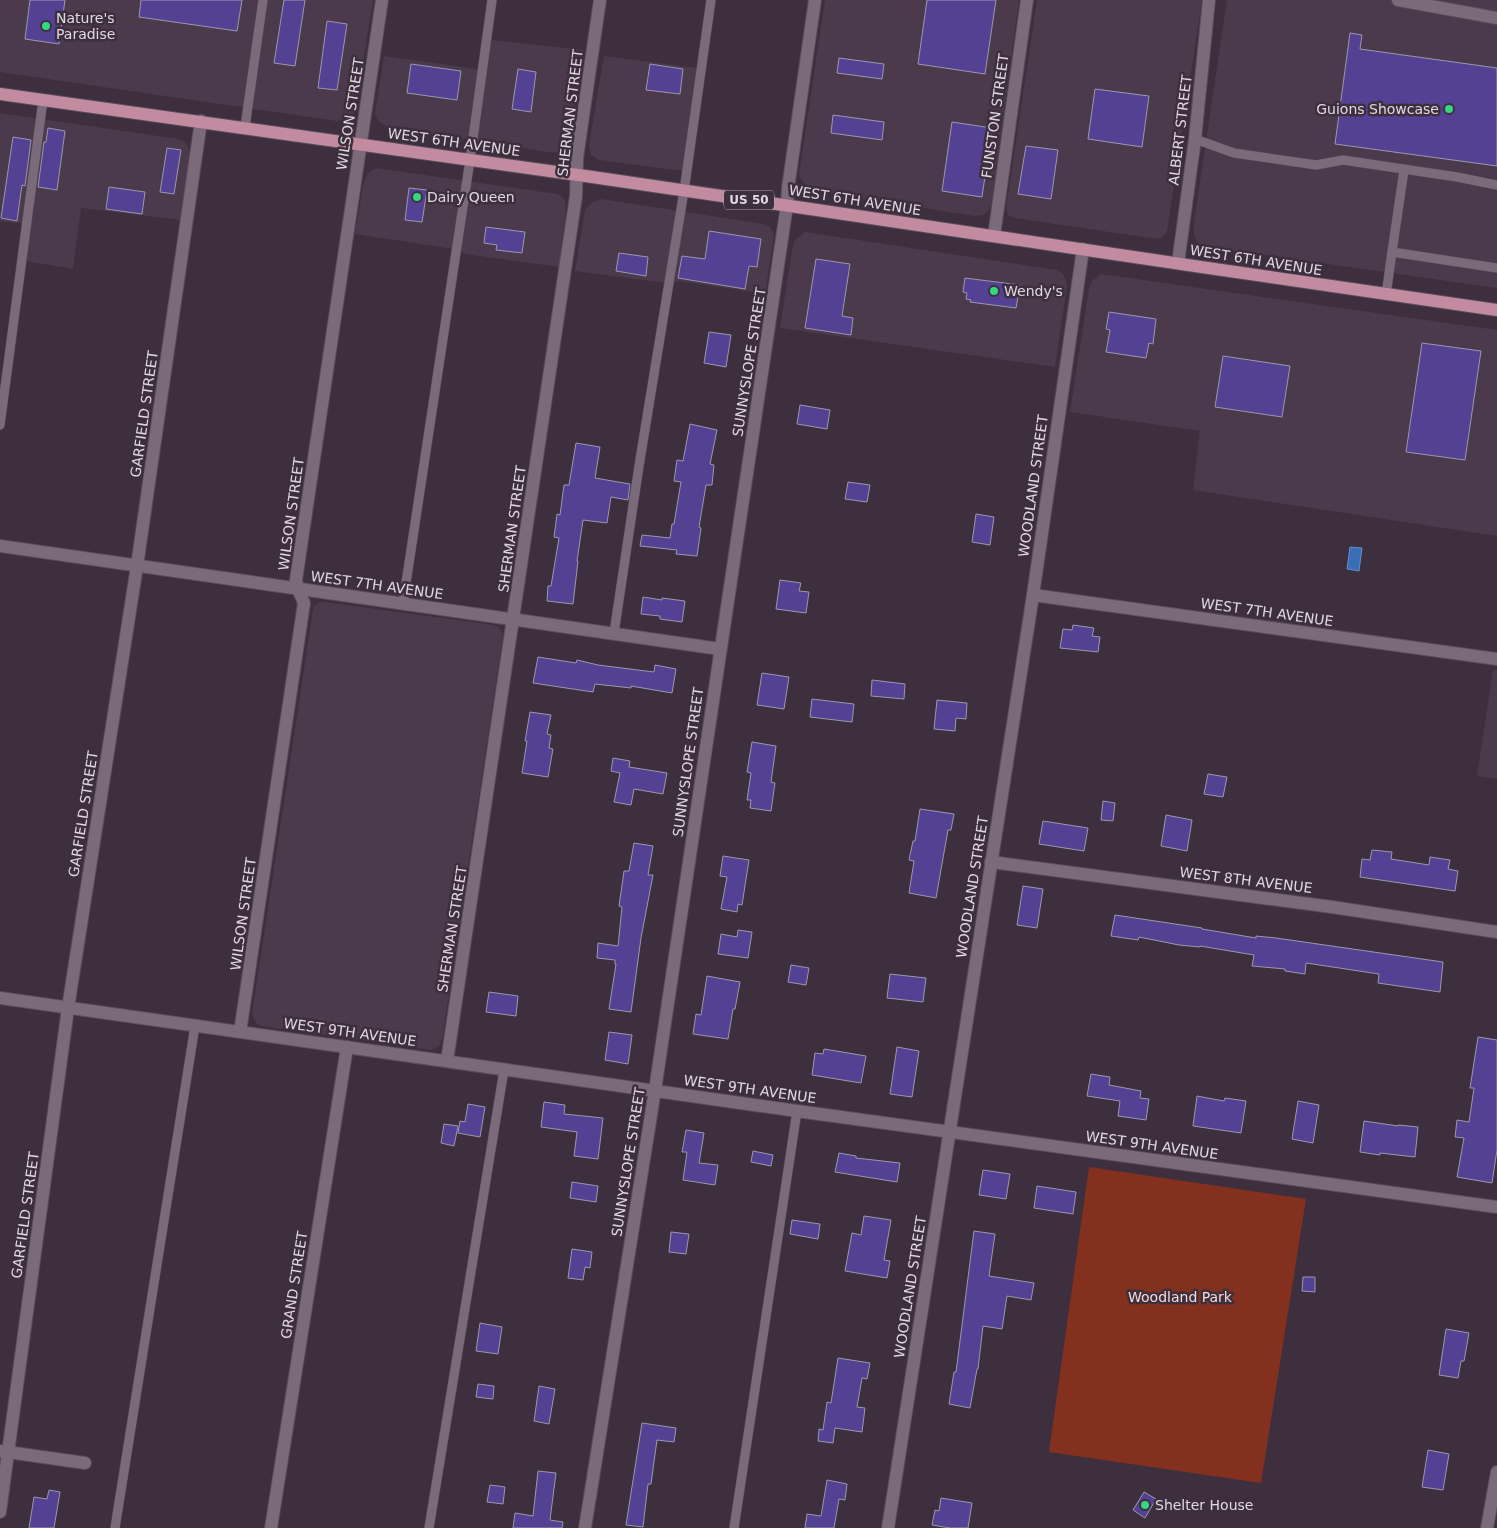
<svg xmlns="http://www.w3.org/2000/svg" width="1497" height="1528" font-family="'DejaVu Sans',sans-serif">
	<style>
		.built { fill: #4b3a4b }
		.green { fill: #83311e }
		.water { fill: #386db7; stroke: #6a8dc3 }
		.building { fill: #554193; stroke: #9b98ad }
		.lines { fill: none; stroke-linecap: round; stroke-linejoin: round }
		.lane-casing { stroke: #584d59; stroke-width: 10 }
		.street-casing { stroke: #584d59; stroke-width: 14 }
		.secondary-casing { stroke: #584d59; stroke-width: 14 }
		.primary-casing { stroke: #584d59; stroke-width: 14 }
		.lane { stroke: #7a6a7a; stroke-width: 9 }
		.street { stroke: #7a6a7a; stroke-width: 12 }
		.secondary { stroke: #7a6a7a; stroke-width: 12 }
		.primary { stroke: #c38ba0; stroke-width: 12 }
		.poi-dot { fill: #35d881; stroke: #3d2f3d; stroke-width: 2 }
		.labels { text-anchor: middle; stroke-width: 5; stroke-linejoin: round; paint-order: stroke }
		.shield { fill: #3d2f3d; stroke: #afa5af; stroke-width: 1 }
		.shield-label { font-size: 12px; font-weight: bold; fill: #e0d7e0 }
		.poi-label { font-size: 14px; fill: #e0d7e0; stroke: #3d2f3d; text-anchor: start }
		.street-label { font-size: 14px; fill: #e0d7e0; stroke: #3d2f3d }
		.park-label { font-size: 14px; fill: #f7dcd5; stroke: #3d2f3d }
	</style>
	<rect width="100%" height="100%" fill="#3d2f3d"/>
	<!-- built -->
	<g class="built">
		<path d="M 0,0 L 373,0 L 355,112 L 347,119 L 337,121 L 0,72 Z"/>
		<path d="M 825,0 L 1019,0 L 991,206 L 988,211 L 983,215 L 975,216 L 814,191 L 806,186 L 802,181 L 799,174 Z"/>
		<path d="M 1037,0 L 1202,0 L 1167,232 L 1163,237 L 1157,239 L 1015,218 L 1008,215 L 1006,209 Z"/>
		<path d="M 1227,0 L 1497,0 L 1497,288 L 1208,247 L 1200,244 L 1196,240 L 1194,233 L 1194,222 Z"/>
		<path d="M 483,39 L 584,50 L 569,141 L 565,149 L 557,152 L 548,152 L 388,127 L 379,122 L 375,114 L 384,56 L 478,69 Z"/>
		<path d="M 604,56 L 705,69 L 690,172 L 599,160 L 591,155 L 589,145 Z"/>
		<path d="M 0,113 L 179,139 L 185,142 L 189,149 L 189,158 L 181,220 L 81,208 L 73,269 L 26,261 L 31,225 L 0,221 Z"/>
		<path d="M 376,168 L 557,194 L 562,197 L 565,201 L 566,210 L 559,267 L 465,254 L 454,249 L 355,234 L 364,181 L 368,173 Z"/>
		<path d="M 601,199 L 764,224 L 770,227 L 774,235 L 765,294 L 680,281 L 666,283 L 575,271 L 585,210 L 593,202 Z"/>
		<path d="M 805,232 L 1057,270 L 1063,274 L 1066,280 L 1067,286 L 1055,367 L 780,328 L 793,244 L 796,239 Z"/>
		<path d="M 1101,274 L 1497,330 L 1497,536 L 1193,490 L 1200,431 L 1070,412 L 1089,288 L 1092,281 Z"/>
		<path d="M 320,602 L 324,602 L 494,625 L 499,628 L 503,635 L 442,1040 L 439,1046 L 431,1050 L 261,1026 L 256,1023 L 252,1014 L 313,610 L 314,606 Z"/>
		<path d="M 1493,670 L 1497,670 L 1497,779 L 1477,776 Z"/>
	</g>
	<!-- green -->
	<path class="green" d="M 1089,1167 L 1306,1199 L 1261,1483 L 1049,1452 Z"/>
	<!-- water -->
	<path class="water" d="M 1350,547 L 1362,548 L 1359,571 L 1347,569 Z"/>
	<!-- building -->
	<g class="building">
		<path d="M 30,0 L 65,0 L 59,44 L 25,39 Z"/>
		<path d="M 141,0 L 242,0 L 237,31 L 139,17 Z"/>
		<path d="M 284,0 L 305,0 L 295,66 L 274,63 Z"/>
		<path d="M 927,0 L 996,0 L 985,74 L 918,64 Z"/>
		<path d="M 327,21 L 347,24 L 337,90 L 318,88 Z"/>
		<path d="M 1350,33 L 1362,35 L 1360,49 L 1497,68 L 1497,166 L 1335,144 Z"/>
		<path d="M 839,58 L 884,64 L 882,79 L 837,73 Z"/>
		<path d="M 411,64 L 461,71 L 457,100 L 407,93 Z"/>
		<path d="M 650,64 L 683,69 L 680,94 L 646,90 Z"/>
		<path d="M 518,69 L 536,72 L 531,112 L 512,109 Z"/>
		<path d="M 1095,89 L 1149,96 L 1142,147 L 1088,139 Z"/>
		<path d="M 833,115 L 884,122 L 882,140 L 831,133 Z"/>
		<path d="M 952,122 L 992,128 L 982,197 L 942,191 Z"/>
		<path d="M 48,128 L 65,131 L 57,190 L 38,187 L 44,142 L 46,142 Z"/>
		<path d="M 13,137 L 31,140 L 25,186 L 22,185 L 17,221 L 1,218 Z"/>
		<path d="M 1026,146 L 1058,150 L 1051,199 L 1018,194 Z"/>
		<path d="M 167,148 L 181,150 L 174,194 L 160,192 Z"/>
		<path d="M 109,187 L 145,192 L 142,214 L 106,209 Z"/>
		<path d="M 409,188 L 427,190 L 422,222 L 405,220 Z"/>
		<path d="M 486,227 L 525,232 L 522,253 L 496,250 L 497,245 L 484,243 Z"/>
		<path d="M 709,231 L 761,239 L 757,267 L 749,266 L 745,289 L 678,278 L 682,256 L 705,259 Z"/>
		<path d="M 619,253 L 648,257 L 646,276 L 616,271 Z"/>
		<path d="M 816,259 L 850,264 L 842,316 L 853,318 L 851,335 L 805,328 Z"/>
		<path d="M 965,278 L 1020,285 L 1016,308 L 970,302 L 971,300 L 966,299 L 967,293 L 963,292 Z"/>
		<path d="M 1109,312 L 1156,319 L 1153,344 L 1149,343 L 1146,358 L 1106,352 L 1110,330 L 1106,329 Z"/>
		<path d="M 709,332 L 731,335 L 726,367 L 704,363 Z"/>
		<path d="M 1422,343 L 1481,351 L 1465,460 L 1406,452 Z"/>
		<path d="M 1223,356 L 1290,366 L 1282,417 L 1215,407 Z"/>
		<path d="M 800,405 L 830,410 L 827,429 L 797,424 Z"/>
		<path d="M 690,424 L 717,430 L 710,464 L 714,465 L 712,485 L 706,485 L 699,527 L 701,528 L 697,556 L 676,554 L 677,550 L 640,546 L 642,535 L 670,538 L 672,524 L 674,524 L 681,482 L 674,481 L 677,460 L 683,461 Z"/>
		<path d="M 576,443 L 600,447 L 595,478 L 630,484 L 628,500 L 611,497 L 607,523 L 583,520 L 577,561 L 578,561 L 573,604 L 547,601 L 548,586 L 551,586 L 559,538 L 554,537 L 557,514 L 560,515 L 564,485 L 569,485 Z"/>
		<path d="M 848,482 L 870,485 L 867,502 L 845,499 Z"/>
		<path d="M 976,514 L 994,517 L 990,545 L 972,542 Z"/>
		<path d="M 780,580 L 801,583 L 799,591 L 809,592 L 806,613 L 776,609 Z"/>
		<path d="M 643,597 L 662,600 L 662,598 L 685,601 L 682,622 L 660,619 L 660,616 L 641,614 Z"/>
		<path d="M 1073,625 L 1094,628 L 1092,636 L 1100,637 L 1098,652 L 1060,648 L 1063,629 L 1072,630 Z"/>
		<path d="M 538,657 L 576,663 L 577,660 L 598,665 L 654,672 L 655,665 L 676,669 L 672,693 L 631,686 L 631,688 L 595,684 L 593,692 L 533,683 Z"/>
		<path d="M 762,673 L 789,677 L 784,709 L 757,705 Z"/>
		<path d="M 872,680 L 905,684 L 904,699 L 871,696 Z"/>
		<path d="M 812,699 L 854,704 L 852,722 L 810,717 Z"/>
		<path d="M 937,700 L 967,703 L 966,719 L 956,718 L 955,731 L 934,729 Z"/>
		<path d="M 530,712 L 551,715 L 547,734 L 551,735 L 549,748 L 553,749 L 548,777 L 522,773 L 527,741 L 525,741 Z"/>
		<path d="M 752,742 L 776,746 L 771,782 L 775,783 L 771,811 L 750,808 L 751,800 L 747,800 L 751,773 L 747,772 Z"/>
		<path d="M 613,758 L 630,761 L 629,767 L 667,773 L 663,794 L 634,789 L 631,805 L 614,802 L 620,773 L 611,771 Z"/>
		<path d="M 1208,774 L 1227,777 L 1223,797 L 1204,794 Z"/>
		<path d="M 1103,801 L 1115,803 L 1113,821 L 1101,820 Z"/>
		<path d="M 920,809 L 954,814 L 951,830 L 948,830 L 936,898 L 909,893 L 914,861 L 909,860 L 913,841 L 915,841 Z"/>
		<path d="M 1166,815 L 1192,820 L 1187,851 L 1161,846 Z"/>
		<path d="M 1043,821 L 1088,828 L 1084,851 L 1039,844 Z"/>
		<path d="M 634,843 L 653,846 L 648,875 L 653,875 L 641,938 L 631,1012 L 609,1009 L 616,964 L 615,964 L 615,960 L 597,958 L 598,943 L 618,946 L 622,907 L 619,906 L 624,871 L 629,871 Z"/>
		<path d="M 1372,850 L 1392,852 L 1391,859 L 1429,865 L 1430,857 L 1450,860 L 1448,869 L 1458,871 L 1455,891 L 1360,877 L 1362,859 L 1370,860 Z"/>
		<path d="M 723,856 L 749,860 L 742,905 L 738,904 L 737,912 L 721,909 L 727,877 L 720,876 Z"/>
		<path d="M 1023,886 L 1043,889 L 1037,928 L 1017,925 Z"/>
		<path d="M 1115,915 L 1202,928 L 1202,929 L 1256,938 L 1256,936 L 1276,938 L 1443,962 L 1440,992 L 1378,983 L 1379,974 L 1306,963 L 1305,974 L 1285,971 L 1285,969 L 1252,966 L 1254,955 L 1200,946 L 1200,947 L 1179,945 L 1139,937 L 1138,940 L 1111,936 Z"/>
		<path d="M 738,930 L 752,932 L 748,958 L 718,954 L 721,934 L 737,937 Z"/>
		<path d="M 791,965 L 809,968 L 806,985 L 788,982 Z"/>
		<path d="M 890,974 L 926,978 L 923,1002 L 887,998 Z"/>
		<path d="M 707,976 L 740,982 L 735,1009 L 733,1009 L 728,1039 L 693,1034 L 696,1014 L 701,1015 Z"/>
		<path d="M 489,992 L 518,996 L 516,1016 L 486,1012 Z"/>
		<path d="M 609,1032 L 632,1035 L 628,1064 L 605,1060 Z"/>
		<path d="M 1478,1037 L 1497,1040 L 1497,1150 L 1492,1183 L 1457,1177 L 1464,1138 L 1455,1137 L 1457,1120 L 1469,1122 L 1474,1088 L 1470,1088 Z"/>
		<path d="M 897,1047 L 919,1051 L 912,1097 L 890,1094 Z"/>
		<path d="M 824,1049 L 866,1056 L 861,1083 L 812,1075 L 815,1053 L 823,1054 Z"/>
		<path d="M 1091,1074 L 1110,1077 L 1109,1085 L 1141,1091 L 1140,1098 L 1149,1099 L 1146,1120 L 1118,1116 L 1120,1101 L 1087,1096 Z"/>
		<path d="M 1197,1096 L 1224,1101 L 1225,1098 L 1246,1101 L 1241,1133 L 1193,1126 Z"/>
		<path d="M 1298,1101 L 1319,1105 L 1313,1143 L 1292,1139 Z"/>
		<path d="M 544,1102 L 565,1105 L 564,1114 L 603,1118 L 598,1159 L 574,1156 L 577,1132 L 541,1127 Z"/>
		<path d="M 468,1104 L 485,1107 L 480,1137 L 458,1133 L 460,1121 L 465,1122 Z"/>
		<path d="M 1364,1121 L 1398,1126 L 1398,1125 L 1418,1127 L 1415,1157 L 1380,1153 L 1380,1155 L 1360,1152 Z"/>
		<path d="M 444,1124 L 458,1126 L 454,1146 L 441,1143 Z"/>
		<path d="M 686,1130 L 704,1133 L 699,1163 L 718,1165 L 715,1185 L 683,1180 L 687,1152 L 682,1152 Z"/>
		<path d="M 753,1151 L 773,1155 L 771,1166 L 751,1162 Z"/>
		<path d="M 839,1153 L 856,1156 L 856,1158 L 900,1163 L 897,1182 L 835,1172 Z"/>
		<path d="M 983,1170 L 1010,1174 L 1006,1199 L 979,1195 Z"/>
		<path d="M 572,1182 L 598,1186 L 596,1202 L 570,1198 Z"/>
		<path d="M 1037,1186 L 1076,1192 L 1073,1214 L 1034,1208 Z"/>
		<path d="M 864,1216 L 891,1220 L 884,1260 L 890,1261 L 887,1278 L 845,1271 L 852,1233 L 861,1235 Z"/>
		<path d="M 792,1220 L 820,1224 L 818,1239 L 790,1234 Z"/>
		<path d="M 974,1231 L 995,1234 L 989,1276 L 1034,1283 L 1031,1300 L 1007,1296 L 1002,1329 L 983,1326 L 978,1369 L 977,1369 L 970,1408 L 949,1404 L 954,1372 L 956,1372 Z"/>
		<path d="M 671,1232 L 689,1234 L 686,1254 L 669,1252 Z"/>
		<path d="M 572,1249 L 592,1252 L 590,1268 L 585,1267 L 583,1280 L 568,1278 Z"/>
		<path d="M 1303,1277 L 1315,1277 L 1315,1292 L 1302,1291 Z"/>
		<path d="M 480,1323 L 502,1327 L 498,1354 L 476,1351 Z"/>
		<path d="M 1446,1329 L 1469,1333 L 1464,1361 L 1461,1361 L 1458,1378 L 1439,1375 Z"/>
		<path d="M 838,1358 L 870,1363 L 867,1379 L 862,1378 L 857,1407 L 865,1408 L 862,1432 L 835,1428 L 833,1443 L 818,1441 L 819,1429 L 823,1430 L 827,1402 L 831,1403 Z"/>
		<path d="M 478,1384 L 494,1386 L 493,1399 L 476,1397 Z"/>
		<path d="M 539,1386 L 555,1389 L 549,1424 L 534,1421 Z"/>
		<path d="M 642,1423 L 676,1428 L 674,1442 L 657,1440 L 651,1484 L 648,1484 L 643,1527 L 626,1525 Z"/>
		<path d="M 1428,1450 L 1449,1454 L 1443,1490 L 1422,1487 Z"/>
		<path d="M 538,1471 L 556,1473 L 550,1520 L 563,1522 L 562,1528 L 513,1528 L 515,1513 L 533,1516 Z"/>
		<path d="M 827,1480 L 847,1484 L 845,1500 L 839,1499 L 834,1528 L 805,1528 L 807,1514 L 821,1516 Z"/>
		<path d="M 490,1485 L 505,1487 L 503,1504 L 487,1502 Z"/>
		<path d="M 49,1490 L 60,1492 L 54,1528 L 29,1528 L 34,1497 L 47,1499 Z"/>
		<path d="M 1144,1492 L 1156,1499 L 1145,1518 L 1133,1510 Z"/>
		<path d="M 941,1498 L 972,1503 L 968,1528 L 950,1528 L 932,1525 L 935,1510 L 939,1511 Z"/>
	</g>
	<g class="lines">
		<defs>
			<g id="lane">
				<path d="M 245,127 L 263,0"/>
				<path d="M 1195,139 L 1234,153 L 1316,165 L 1343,160 L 1457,177 L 1497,185"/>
				<path d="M 1392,252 L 1404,170"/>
				<path d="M 1386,295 L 1392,252 L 1497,268"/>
				<path d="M 0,425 L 43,100"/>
				<path d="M 403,603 L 470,160 L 492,0"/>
				<path d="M 614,633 L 639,466 L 684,191 L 711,0"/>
				<path d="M 115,1528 L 195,1026"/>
				<path d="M 429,1528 L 504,1070"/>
				<path d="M 734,1528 L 797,1111"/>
			</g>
			<g id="street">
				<path d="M 1398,0 L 1497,18"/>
				<path d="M 994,236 L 1027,0"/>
				<path d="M 1178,263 L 1195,139 L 1209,0"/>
				<path d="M 0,546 L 720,649"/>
				<path d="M 1033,595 L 1497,659"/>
				<path d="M 991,862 L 1332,907 L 1497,932"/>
				<path d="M 240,1032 L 304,603 C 301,595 297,589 296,580 L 382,0"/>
				<path d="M 447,1061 L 576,196 L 577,158 L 600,0"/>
				<path d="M 0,1451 L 85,1463"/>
				<path d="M 0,1512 L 68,1008 L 137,566 L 201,121"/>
				<path d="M 271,1528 L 347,1047"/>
				<path d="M 585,1528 L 655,1090 L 787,205 L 788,188 L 815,0"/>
				<path d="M 888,1528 L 1033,595 L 1083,249"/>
			</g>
			<g id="secondary">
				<path d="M 0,998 L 797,1111 L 1497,1207"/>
				<path d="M 1487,1528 L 1497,1472"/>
			</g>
			<path id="primary" d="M 0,94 C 264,130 527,167 790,206 C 1026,240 1261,277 1497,310"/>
		</defs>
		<!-- lane casing -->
		<use href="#lane" class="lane-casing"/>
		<!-- street casing -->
		<use href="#street" class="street-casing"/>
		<!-- secondary casing -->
		<use href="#secondary" class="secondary-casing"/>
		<!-- primary casing -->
		<use href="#primary" class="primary-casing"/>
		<!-- lane -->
		<use href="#lane" class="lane"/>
		<!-- street -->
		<use href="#street" class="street"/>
		<!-- secondary -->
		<use href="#secondary" class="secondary"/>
		<!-- primary -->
		<use href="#primary" class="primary"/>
	</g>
	<!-- markers -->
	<g class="poi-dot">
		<circle cx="46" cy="26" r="5"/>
		<circle cx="1449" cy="109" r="5"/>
		<circle cx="417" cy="197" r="5"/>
		<circle cx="994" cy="291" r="5"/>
		<circle cx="1145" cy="1505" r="5"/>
	</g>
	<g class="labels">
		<!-- shield labels -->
		<rect class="shield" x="724" y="190.5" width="50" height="19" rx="4"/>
		<g class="shield-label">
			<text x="749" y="204">US 50</text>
		</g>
		<!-- poi labels -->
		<g class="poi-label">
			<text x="56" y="23">Nature's<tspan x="56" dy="16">Paradise</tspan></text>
			<text x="1439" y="114" text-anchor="end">Guions Showcase</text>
			<text x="427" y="202">Dairy Queen</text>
			<text x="1004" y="296">Wendy's</text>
			<text x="1155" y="1510">Shelter House</text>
		</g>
		<!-- street labels -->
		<g class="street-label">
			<text transform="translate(570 113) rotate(-83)" y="5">SHERMAN STREET</text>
			<text transform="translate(350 114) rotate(-81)" y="5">WILSON STREET</text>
			<text transform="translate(995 116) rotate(-82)" y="5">FUNSTON STREET</text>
			<text transform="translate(1180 130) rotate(-83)" y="5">ALBERT STREET</text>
			<text transform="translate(454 142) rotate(8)" y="5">WEST 6TH AVENUE</text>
			<text transform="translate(855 200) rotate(9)" y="5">WEST 6TH AVENUE</text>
			<text transform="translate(1256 260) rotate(9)" y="5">WEST 6TH AVENUE</text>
			<text transform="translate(749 362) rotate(-81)" y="5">SUNNYSLOPE STREET</text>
			<text transform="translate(144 414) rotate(-82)" y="5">GARFIELD STREET</text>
			<text transform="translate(1033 486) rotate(-82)" y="5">WOODLAND STREET</text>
			<text transform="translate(291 514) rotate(-82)" y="5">WILSON STREET</text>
			<text transform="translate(512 529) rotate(-82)" y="5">SHERMAN STREET</text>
			<text transform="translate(377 585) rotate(8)" y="5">WEST 7TH AVENUE</text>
			<text transform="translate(1267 612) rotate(8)" y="5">WEST 7TH AVENUE</text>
			<text transform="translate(688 762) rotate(-82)" y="5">SUNNYSLOPE STREET</text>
			<text transform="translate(83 814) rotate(-81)" y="5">GARFIELD STREET</text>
			<text transform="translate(1246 880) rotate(7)" y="5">WEST 8TH AVENUE</text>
			<text transform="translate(972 887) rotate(-81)" y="5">WOODLAND STREET</text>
			<text transform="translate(243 914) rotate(-82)" y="5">WILSON STREET</text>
			<text transform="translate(452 929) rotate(-81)" y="5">SHERMAN STREET</text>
			<text transform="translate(350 1032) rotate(8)" y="5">WEST 9TH AVENUE</text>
			<text transform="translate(750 1089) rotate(8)" y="5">WEST 9TH AVENUE</text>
			<text transform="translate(1152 1145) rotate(8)" y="5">WEST 9TH AVENUE</text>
			<text transform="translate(628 1162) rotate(-81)" y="5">SUNNYSLOPE STREET</text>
			<text transform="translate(25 1215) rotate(-82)" y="5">GARFIELD STREET</text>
			<text transform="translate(294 1285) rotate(-81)" y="5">GRAND STREET</text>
			<text transform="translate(910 1287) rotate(-81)" y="5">WOODLAND STREET</text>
		</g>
		<!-- park labels -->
		<g class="park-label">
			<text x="1180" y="1302">Woodland Park</text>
		</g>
	</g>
</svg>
